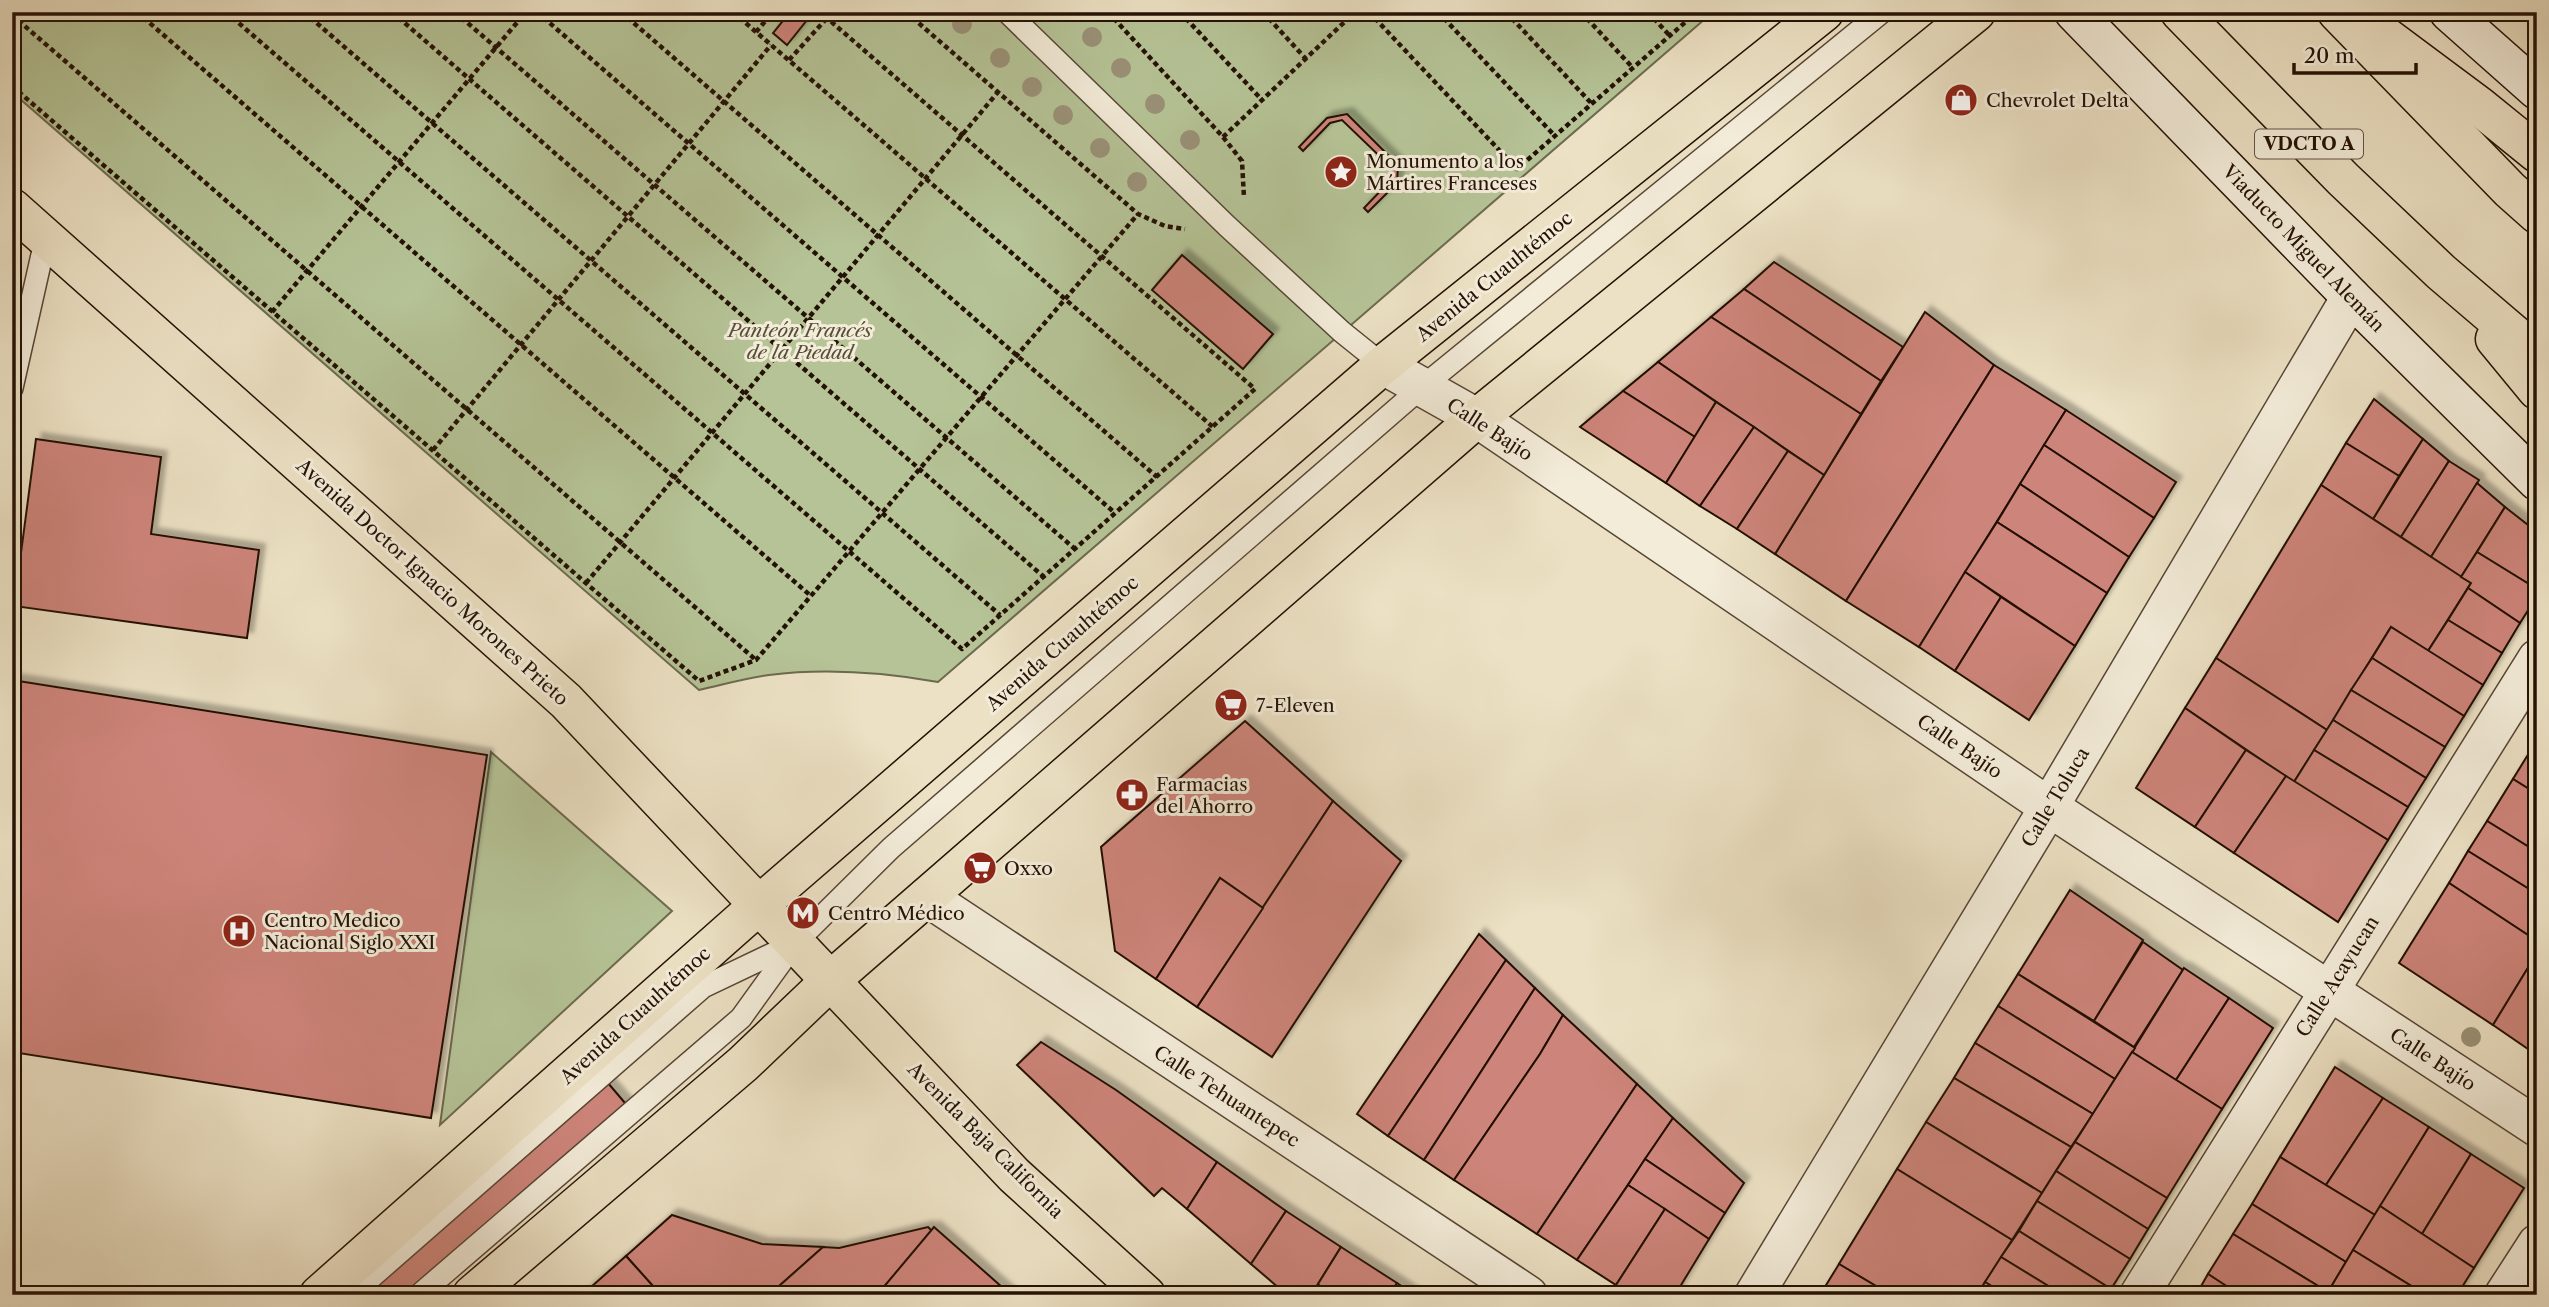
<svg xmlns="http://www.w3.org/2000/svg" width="2549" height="1307" font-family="'Libre Caslon Text',serif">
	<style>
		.green { fill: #b5c396; stroke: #6c6a4e; stroke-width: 2 }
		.building { fill: #cd847a; stroke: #241105; stroke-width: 2; filter: url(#shadow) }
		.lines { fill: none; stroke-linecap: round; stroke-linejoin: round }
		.service-casing { stroke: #564535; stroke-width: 24 }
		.minor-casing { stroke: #564535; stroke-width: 41 }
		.tertiary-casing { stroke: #564535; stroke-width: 41 }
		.secondary-casing { stroke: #241105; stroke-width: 41 }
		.primary-casing { stroke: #241105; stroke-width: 41 }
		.motorway-casing { stroke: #241105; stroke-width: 41 }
		.path { stroke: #241105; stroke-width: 4.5; stroke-dasharray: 5 3.5; stroke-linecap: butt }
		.service { stroke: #f3ecd9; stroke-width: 21 }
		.minor { stroke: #f3ecd9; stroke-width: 38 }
		.tertiary { stroke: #f3ecd9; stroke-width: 38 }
		.secondary { stroke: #f3ecd9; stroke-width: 38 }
		.primary { stroke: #ece1c4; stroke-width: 38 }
		.motorway { stroke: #ece1c4; stroke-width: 38 }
		.tree { fill: #9a9177 }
		.labels { text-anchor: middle; stroke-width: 6; stroke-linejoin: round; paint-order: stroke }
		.shield { fill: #f3ecd9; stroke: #625345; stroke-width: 2 }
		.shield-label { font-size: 18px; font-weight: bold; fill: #241105 }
		.poi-label { font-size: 19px; fill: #241105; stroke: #f3ecd9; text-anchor: start }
		.street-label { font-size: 19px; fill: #241105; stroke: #f3ecd9 }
		.park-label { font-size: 19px; font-style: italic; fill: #574f38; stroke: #f3ecd9 }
	</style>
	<defs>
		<filter id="shadow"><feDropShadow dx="6" dy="-6" stdDeviation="2" flood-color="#0004"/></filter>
	</defs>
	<rect width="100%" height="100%" fill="#ece1c4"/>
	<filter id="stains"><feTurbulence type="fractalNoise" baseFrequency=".00286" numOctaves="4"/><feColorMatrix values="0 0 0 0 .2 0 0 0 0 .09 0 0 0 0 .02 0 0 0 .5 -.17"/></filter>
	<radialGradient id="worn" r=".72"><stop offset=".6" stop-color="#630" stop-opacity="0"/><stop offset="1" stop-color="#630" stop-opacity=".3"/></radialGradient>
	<!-- green -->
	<g class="green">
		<path d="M 12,12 L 1713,12 L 938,682 C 881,672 826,668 769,675 C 745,678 722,685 699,690 L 12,92 Z"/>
		<path d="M 491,752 L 672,911 L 440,1125 Z"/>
	</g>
	<!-- building -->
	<g class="building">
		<path d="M 790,12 L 807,12 L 811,15 L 787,45 L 773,33 Z"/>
		<path d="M 1347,114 L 1398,165 L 1397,183 L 1368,212 L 1364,208 L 1390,181 L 1392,168 L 1342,120 L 1330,123 L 1303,151 L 1299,147 L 1327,118 Z"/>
		<path d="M 1182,255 L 1273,334 L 1243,369 L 1152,290 Z"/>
		<path d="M 1774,262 L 1903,347 L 1881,381 L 1744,289 Z"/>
		<path d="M 1744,289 L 1881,381 L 1861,414 L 1711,317 Z"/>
		<path d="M 1925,312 L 1994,365 L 1846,601 L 1775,554 Z"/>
		<path d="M 1711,317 L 1861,414 L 1824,475 L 1658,362 Z"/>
		<path d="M 1658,362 L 1716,402 L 1695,437 L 1623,391 Z"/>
		<path d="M 1994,365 L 2066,410 L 1919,647 L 1846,601 Z"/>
		<path d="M 1623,391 L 1695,437 L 1666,483 L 1580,427 Z"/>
		<path d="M 2374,399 L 2423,439 L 2399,476 L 2346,443 Z"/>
		<path d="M 1716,402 L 1754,427 L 1700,506 L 1666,483 Z"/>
		<path d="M 2066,410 L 2176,482 L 2154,518 L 2044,445 Z"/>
		<path d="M 1754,427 L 1788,451 L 1737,529 L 1700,506 Z"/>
		<path d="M 36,439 L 161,457 L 151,534 L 259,550 L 247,638 L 14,606 Z"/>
		<path d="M 2423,439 L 2449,461 L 2401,537 L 2373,519 Z"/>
		<path d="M 2346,443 L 2399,476 L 2373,519 L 2321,485 Z"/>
		<path d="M 2044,445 L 2154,518 L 2129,557 L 2020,484 Z"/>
		<path d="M 1788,451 L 1824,475 L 1775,554 L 1737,529 Z"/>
		<path d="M 2449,461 L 2479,480 L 2431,557 L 2401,537 Z"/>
		<path d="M 2477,483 L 2505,507 L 2461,577 L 2431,557 Z"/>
		<path d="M 2020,484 L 2129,557 L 2107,593 L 1997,522 Z"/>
		<path d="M 2321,485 L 2471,583 L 2428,651 L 2391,627 L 2327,730 L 2216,658 Z"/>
		<path d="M 2505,507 L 2537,532 L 2537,589 L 2477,552 Z"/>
		<path d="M 1997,522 L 2107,593 L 2075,646 L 1965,572 Z"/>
		<path d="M 2477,552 L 2537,589 L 2537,596 L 2520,623 L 2468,588 L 2471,583 L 2461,577 Z"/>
		<path d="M 1965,572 L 2001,597 L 1955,671 L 1919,647 Z"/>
		<path d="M 2468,588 L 2520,623 L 2502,653 L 2448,620 Z"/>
		<path d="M 2001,597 L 2075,646 L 2029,720 L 1955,671 Z"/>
		<path d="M 2448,620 L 2502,653 L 2483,685 L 2428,651 Z"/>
		<path d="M 2391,627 L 2483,685 L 2464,716 L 2372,658 Z"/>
		<path d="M 2216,658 L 2327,730 L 2294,782 L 2185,708 Z"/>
		<path d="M 2372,658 L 2464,716 L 2445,747 L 2351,690 Z"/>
		<path d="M 12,680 L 487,755 L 431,1118 L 12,1052 Z"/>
		<path d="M 2351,690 L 2445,747 L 2426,778 L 2333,720 Z"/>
		<path d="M 2185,708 L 2246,750 L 2195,827 L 2136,788 Z"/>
		<path d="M 2333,720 L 2426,778 L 2408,807 L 2314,750 Z"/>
		<path d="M 1245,721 L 1333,801 L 1263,908 L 1220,878 L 1156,979 L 1115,951 L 1101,847 Z"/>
		<path d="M 2537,740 L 2537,794 L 2513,779 Z"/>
		<path d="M 2246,750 L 2286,776 L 2234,853 L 2195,827 Z"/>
		<path d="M 2314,750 L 2408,807 L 2388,840 L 2294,782 Z"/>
		<path d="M 2286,776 L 2388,840 L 2338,922 L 2234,853 Z"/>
		<path d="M 2513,779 L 2537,794 L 2537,852 L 2487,821 Z"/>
		<path d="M 1333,801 L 1401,861 L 1272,1057 L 1197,1007 Z"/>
		<path d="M 2487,821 L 2537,852 L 2537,894 L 2468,851 Z"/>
		<path d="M 2468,851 L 2537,894 L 2537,941 L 2449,883 Z"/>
		<path d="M 1220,878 L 1263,908 L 1197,1007 L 1156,979 Z"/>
		<path d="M 2449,883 L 2537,941 L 2537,953 L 2493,1025 L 2399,963 Z"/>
		<path d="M 2070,890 L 2143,940 L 2094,1021 L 2018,974 Z"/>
		<path d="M 1479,934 L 1506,960 L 1388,1136 L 1357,1114 Z"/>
		<path d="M 2143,942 L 2183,970 L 2134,1047 L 2094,1021 Z"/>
		<path d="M 2537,953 L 2537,1041 L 2531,1051 L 2493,1025 Z"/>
		<path d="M 1506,960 L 1535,988 L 1424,1160 L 1388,1136 Z"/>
		<path d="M 2184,968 L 2229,998 L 2176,1080 L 2132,1052 Z"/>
		<path d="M 2018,974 L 2135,1048 L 2115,1079 L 1998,1006 Z"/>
		<path d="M 1535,988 L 1563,1015 L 1540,1054 L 1454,1180 L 1424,1160 Z"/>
		<path d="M 2229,998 L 2273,1028 L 2222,1109 L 2176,1080 Z"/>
		<path d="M 1998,1006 L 2115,1079 L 2093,1114 L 1975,1043 Z"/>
		<path d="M 1563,1015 L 1637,1084 L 1537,1234 L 1454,1180 L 1540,1054 Z"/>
		<path d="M 1041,1042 L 1116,1090 L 1217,1162 L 1187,1209 L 1162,1188 L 1154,1196 L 1017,1065 Z"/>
		<path d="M 1975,1043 L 2093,1114 L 2071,1147 L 1954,1078 Z"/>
		<path d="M 2132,1052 L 2222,1109 L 2167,1198 L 2075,1142 Z"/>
		<path d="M 2335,1067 L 2383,1098 L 2326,1185 L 2280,1157 Z"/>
		<path d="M 602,1076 L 631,1110 L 417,1295 L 349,1295 Z"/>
		<path d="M 1954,1078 L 2071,1147 L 2042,1193 L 1926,1122 Z"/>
		<path d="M 1637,1084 L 1673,1118 L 1577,1260 L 1537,1234 Z"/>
		<path d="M 2383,1098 L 2429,1127 L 2375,1215 L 2326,1185 Z"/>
		<path d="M 1673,1118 L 1744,1183 L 1725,1213 L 1645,1159 Z"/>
		<path d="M 1926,1122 L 2042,1193 L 2012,1240 L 1897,1169 Z"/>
		<path d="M 2429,1127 L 2471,1154 L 2422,1234 L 2380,1206 Z"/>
		<path d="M 2075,1142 L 2167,1198 L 2148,1229 L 2056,1171 Z"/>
		<path d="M 2471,1154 L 2524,1188 L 2474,1268 L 2422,1234 Z"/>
		<path d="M 2280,1157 L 2375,1215 L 2346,1262 L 2252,1204 Z"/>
		<path d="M 1645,1159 L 1725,1213 L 1709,1239 L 1628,1185 Z"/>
		<path d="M 1217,1162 L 1286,1211 L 1251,1264 L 1187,1209 Z"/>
		<path d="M 1897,1169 L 2012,1240 L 1977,1295 L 1891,1295 L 1839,1264 Z"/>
		<path d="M 2056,1171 L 2148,1229 L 2130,1259 L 2037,1201 Z"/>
		<path d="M 1628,1185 L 1665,1209 L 1616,1285 L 1577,1260 Z"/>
		<path d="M 2037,1201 L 2130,1259 L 2111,1289 L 2019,1231 Z"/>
		<path d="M 2252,1204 L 2346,1262 L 2328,1292 L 2233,1234 Z"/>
		<path d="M 2380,1206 L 2474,1268 L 2457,1295 L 2426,1295 L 2353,1250 Z"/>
		<path d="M 1665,1209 L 1709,1239 L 1675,1295 L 1631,1295 L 1616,1285 Z"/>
		<path d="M 1286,1211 L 1341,1247 L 1311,1295 L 1287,1295 L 1251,1264 Z"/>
		<path d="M 672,1215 L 762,1244 L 823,1247 L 769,1295 L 661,1295 L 626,1256 Z"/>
		<path d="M 928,1227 L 932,1231 L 877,1295 L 769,1295 L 823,1247 L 839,1248 Z"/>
		<path d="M 934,1227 L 1011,1295 L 877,1295 Z"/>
		<path d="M 2019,1231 L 2111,1289 L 2107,1295 L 2063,1295 L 2001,1257 Z"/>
		<path d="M 2233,1234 L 2328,1292 L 2326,1295 L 2240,1295 L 2208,1274 Z"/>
		<path d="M 1341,1247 L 1397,1283 L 1390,1295 L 1329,1295 L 1318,1284 Z"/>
		<path d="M 2353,1250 L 2426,1295 L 2332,1295 L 2328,1292 Z"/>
		<path d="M 626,1256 L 661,1295 L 582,1295 Z"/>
		<path d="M 2001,1257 L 2063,1295 L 2006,1295 L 1985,1282 Z"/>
		<path d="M 1839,1264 L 1891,1295 L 1820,1295 Z"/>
		<path d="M 2208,1274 L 2240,1295 L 2196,1295 Z"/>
		<path d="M 1985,1282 L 2006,1295 L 1977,1295 Z"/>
		<path d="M 1397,1283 L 1415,1295 L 1390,1295 Z"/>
	</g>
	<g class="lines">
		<defs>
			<g id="service">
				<path d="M 1007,12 L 1227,226 L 1342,332 L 1383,365"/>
				<path d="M 12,388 L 46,237"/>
				<path d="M 351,1295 L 703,987 L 793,944"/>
				<path d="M 419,1295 L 741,1018 L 795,943 L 891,848 L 1422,387 L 1882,12"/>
			</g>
			<g id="minor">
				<path d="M 1383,365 L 1477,418 L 2049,807 L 2537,1127"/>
				<path d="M 927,897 L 1528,1295"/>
				<path d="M 2139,1295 L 2537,659"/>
				<path d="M 2504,1295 L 2537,1244"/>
			</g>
			<path id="tertiary" d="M 1754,1295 L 2049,807 L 2351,297"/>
			<g id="secondary">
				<path d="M 2074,12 L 2351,297 L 2537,481"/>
				<path d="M 2449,12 L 2537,90"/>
			</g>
			<g id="primary">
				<path d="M 12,208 L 566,701 L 1014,1175 L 1146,1295"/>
				<path d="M 319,1295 L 759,905 L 1383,365 L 1824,12"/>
				<path d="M 472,1295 L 743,1064 L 831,980 L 1477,418 L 1976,12"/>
			</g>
			<g id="motorway">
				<path d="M 2180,12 L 2343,179 L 2441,272 L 2537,354"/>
				<path d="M 2337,12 L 2510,190 L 2537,214"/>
				<path d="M 2381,33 L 2479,106 L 2537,153"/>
				<path d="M 2495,339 L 2537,390"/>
			</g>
		</defs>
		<!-- service casing -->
		<use href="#service" class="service-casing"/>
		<!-- minor casing -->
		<use href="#minor" class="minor-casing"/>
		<!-- tertiary casing -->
		<use href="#tertiary" class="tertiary-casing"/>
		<!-- secondary casing -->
		<use href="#secondary" class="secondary-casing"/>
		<!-- primary casing -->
		<use href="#primary" class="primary-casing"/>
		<!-- motorway casing -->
		<use href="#motorway" class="motorway-casing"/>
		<!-- path -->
		<g class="path">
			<path d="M 137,12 L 811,596"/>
			<path d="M 226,12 L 962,649 L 1255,389 L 820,12"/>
			<path d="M 304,12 L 1000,615"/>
			<path d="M 392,12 L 1044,577"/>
			<path d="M 455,12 L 1075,549"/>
			<path d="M 537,12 L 1115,513"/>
			<path d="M 621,12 L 1157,477"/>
			<path d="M 733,12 L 1213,427"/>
			<path d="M 906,12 L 1138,214 L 1165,226 L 1185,229"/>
			<path d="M 1108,12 L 1223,137 L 1242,161 L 1244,198"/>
			<path d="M 1180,12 L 1262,100"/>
			<path d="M 1263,12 L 1306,59"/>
			<path d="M 1369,12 L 1517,169 L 1697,12"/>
			<path d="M 1438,12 L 1555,136"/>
			<path d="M 1506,12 L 1592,104"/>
			<path d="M 1581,12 L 1633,68"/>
			<path d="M 1648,12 L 1670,36"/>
			<path d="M 12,15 L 756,660"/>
			<path d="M 756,32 L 773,12"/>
			<path d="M 789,60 L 827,18"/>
			<path d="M 12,86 L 699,681 L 756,660 L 1138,214"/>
			<path d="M 1223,137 L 1355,12"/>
			<path d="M 272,312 L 526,12"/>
			<path d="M 433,450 L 771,45"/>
			<path d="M 586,583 L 998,92"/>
		</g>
		<!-- service -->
		<use href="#service" class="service"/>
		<!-- minor -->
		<use href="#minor" class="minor"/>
		<!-- tertiary -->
		<use href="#tertiary" class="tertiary"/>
		<!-- secondary -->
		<use href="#secondary" class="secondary"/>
		<!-- primary -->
		<use href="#primary" class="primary"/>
		<!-- motorway -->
		<use href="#motorway" class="motorway"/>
	</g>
	<!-- trees -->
	<g class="tree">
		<circle cx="962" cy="24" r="10"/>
		<circle cx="1092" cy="37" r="10"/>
		<circle cx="1000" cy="58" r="10"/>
		<circle cx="1121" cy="68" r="10"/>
		<circle cx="1032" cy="87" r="10"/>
		<circle cx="1155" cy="104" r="10"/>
		<circle cx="1063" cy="115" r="10"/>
		<circle cx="1190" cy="140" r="10"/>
		<circle cx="1100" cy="148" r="10"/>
		<circle cx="1137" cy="182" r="10"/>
		<circle cx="2471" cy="1037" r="10"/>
	</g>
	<!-- icons -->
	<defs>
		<symbol id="shop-disc" viewBox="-11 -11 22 22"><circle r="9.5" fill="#8f2418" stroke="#f3ecd9"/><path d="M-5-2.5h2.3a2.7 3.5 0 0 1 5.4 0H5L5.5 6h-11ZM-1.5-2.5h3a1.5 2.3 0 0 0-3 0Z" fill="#fff"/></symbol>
		<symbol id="sight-disc" viewBox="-11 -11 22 22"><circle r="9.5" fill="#8f2418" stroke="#f3ecd9"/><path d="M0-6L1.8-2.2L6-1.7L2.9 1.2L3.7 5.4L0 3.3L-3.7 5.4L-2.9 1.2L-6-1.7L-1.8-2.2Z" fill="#fff"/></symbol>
		<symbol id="supermarket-disc" viewBox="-11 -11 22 22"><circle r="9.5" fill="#8f2418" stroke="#f3ecd9"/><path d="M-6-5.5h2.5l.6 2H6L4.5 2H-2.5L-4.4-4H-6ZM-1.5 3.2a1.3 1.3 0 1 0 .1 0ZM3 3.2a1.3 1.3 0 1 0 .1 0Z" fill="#fff"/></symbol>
		<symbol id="pharmacy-disc" viewBox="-11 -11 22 22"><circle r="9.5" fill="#8f2418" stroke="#f3ecd9"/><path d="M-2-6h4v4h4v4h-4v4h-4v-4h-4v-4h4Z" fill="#fff"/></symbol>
		<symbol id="metro-disc" viewBox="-11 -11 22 22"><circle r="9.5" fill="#8f2418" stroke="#f3ecd9"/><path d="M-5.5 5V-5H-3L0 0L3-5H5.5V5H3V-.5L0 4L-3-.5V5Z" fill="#fff"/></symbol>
		<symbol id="hospital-disc" viewBox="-11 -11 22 22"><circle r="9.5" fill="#8f2418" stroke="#f3ecd9"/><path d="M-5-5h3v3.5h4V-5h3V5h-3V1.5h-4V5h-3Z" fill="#fff"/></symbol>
	</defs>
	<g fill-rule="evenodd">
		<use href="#shop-disc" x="1942" y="81" width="38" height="38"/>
		<use href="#sight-disc" x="1322" y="153" width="38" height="38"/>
		<use href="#supermarket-disc" x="1212" y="686" width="38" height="38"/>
		<use href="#pharmacy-disc" x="1113" y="776" width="38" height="38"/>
		<use href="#supermarket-disc" x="961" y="849" width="38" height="38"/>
		<use href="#metro-disc" x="784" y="894" width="38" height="38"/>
		<use href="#hospital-disc" x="220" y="912" width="38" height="38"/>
	</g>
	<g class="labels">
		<!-- shield labels -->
		<rect class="shield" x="2255" y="129.5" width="108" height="29" rx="5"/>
		<g class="shield-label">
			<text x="2309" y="150">VDCTO A</text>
		</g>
		<!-- poi labels -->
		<g class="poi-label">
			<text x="1986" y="107">Chevrolet Delta</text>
			<text x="1366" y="168">Monumento a los<tspan x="1366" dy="22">Mártires Franceses</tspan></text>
			<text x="1256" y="712">7-Eleven</text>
			<text x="1156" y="791">Farmacias<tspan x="1156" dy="22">del Ahorro</tspan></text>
			<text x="1004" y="875">Oxxo</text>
			<text x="828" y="920">Centro Médico</text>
			<text x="264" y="927">Centro Medico<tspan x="264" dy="22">Nacional Siglo XXI</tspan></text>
		</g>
		<!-- street labels -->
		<g class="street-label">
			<text transform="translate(2304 248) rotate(46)" y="7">Viaducto Miguel Alemán</text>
			<text transform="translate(1494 276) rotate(-39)" y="7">Avenida Cuauhtémoc</text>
			<text transform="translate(1490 429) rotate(33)" y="7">Calle Bajío</text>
			<text transform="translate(433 582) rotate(42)" y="7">Avenida Doctor Ignacio Morones Prieto</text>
			<text transform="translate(1062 643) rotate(-41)" y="7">Avenida Cuauhtémoc</text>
			<text transform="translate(1960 746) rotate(34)" y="7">Calle Bajío</text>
			<text transform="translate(2055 797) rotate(-59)" y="7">Calle Toluca</text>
			<text transform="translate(2337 976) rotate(-58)" y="7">Calle Acayucan</text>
			<text transform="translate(635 1015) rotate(-42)" y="7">Avenida Cuauhtémoc</text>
			<text transform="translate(2433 1059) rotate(33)" y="7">Calle Bajío</text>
			<text transform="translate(1227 1096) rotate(33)" y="7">Calle Tehuantepec</text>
			<text transform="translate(986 1140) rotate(45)" y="7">Avenida Baja California</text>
		</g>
		<!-- park labels -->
		<g class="park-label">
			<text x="800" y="337">Panteón Francés<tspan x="800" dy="22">de la Piedad</tspan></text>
		</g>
	</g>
	<!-- margin -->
	<rect width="2549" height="1307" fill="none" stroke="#ece1c4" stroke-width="42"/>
	<rect x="14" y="14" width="2521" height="1279" fill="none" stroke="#241105" stroke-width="3.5"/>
	<rect x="21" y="21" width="2507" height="1265" fill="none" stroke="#241105" stroke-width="2"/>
	<!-- scale -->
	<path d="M2294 63v10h122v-10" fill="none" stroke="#241105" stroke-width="3.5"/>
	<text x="2304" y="63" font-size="21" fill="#241105" stroke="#f3ecd9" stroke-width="5" paint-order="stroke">20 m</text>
	<rect width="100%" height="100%" filter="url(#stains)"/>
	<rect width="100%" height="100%" fill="url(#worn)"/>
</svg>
